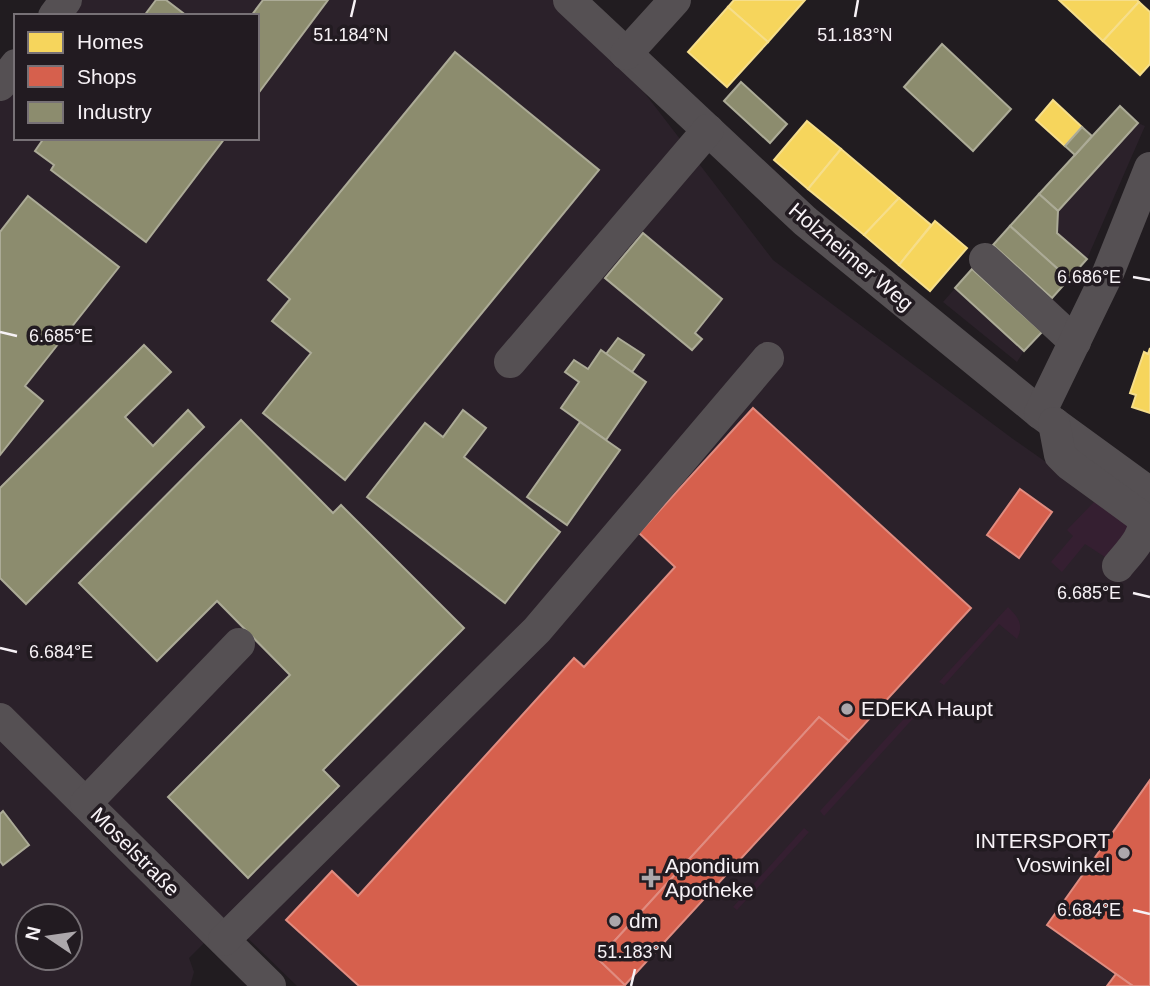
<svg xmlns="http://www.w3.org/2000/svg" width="1150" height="986" font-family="Arial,sans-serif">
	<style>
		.built { fill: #2b212a; fill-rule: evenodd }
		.green { fill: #351f31 }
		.homes { fill: #f6d55c; stroke: #f6de8a; stroke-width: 2 }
		.shops { fill: #d6604d; stroke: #e08c80; stroke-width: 2 }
		.industry { fill: #8c8c6e; stroke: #acab97; stroke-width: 2 }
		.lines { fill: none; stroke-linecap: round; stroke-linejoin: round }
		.minor { stroke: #555053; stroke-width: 32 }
		.ticks { fill: none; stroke: #f7f2f6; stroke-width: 2.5 }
		.poi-dot { fill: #aca7ab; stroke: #221b21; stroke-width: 2.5 }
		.labels { text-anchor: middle; stroke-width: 7; stroke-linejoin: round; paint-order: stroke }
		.street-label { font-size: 21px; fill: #f7f2f6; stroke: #221b21 }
		.poi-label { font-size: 21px; fill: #f7f2f6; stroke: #221b21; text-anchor: start }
		.ticks-label { font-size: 18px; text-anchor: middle; fill: #f7f2f6; stroke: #221b21; stroke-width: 7; stroke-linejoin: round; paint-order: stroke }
	</style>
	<rect width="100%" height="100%" fill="#211c20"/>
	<!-- built -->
	<g class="built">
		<path d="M 77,0 L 555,0 L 620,61 L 773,260 L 1013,439 L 1150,535 L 1150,986 L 297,986 L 228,919 L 189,958 L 194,972 L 190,986 L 0,986 L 0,100 L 16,80 L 16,138 L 257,138 L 257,16 L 65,16 ZM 28,916 L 70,916 L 70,958 L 28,958 Z"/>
		<path d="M 1120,106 L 1138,123 L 1145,126 L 1087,259 L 1052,298 L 1062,308 L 1054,322 L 1041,332 L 1024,351 L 1017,362 L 943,302 L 1010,226 Z"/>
	</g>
	<!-- green -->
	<g class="green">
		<path d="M 1095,501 L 1135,530 L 1108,559 L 1085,544 L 1062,572 L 1051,562 L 1073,536 L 1067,530 Z"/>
		<path d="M 1008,607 C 1019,618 1024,625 1017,639 L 999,624 L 944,685 L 939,682 Z"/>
		<path d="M 923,698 L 928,702 L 824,816 L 820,811 Z"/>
		<path d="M 804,828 L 809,832 L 737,910 L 733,907 Z"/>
	</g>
	<!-- homes -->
	<g class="homes">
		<path d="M 734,0 L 805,0 L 768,42 L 728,7 Z"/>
		<path d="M 1059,0 L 1137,0 L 1139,2 L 1103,41 Z"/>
		<path d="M 1139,2 L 1150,12 L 1150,64 L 1140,75 L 1103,41 Z"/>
		<path d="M 728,7 L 768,42 L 727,87 L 688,52 Z"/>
		<path d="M 1053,100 L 1082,127 L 1065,146 L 1036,120 Z"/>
		<path d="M 807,121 L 841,149 L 808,189 L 774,160 Z"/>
		<path d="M 841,149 L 899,198 L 864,235 L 808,189 Z"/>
		<path d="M 899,198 L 931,225 L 899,265 L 864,235 Z"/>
		<path d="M 935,221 L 967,248 L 930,291 L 899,265 Z"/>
		<path d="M 1150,348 L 1150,413 L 1132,407 L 1136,395 L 1130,393 L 1144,352 L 1148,354 Z"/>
	</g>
	<!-- shops -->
	<g class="shops">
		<path d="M 753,408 L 971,608 L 849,741 L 819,717 L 598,959 L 625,985 L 624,986 L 359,986 L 286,920 L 332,871 L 358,896 L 574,658 L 584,667 L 675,567 L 639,533 Z"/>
		<path d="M 1020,489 L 1052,512 L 1019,558 L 987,535 Z"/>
		<path d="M 819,717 L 849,741 L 625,985 L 598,959 Z"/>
		<path d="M 1150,780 L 1150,986 L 1133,986 L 1047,925 Z"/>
		<path d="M 1116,974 L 1130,984 L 1133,986 L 1107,986 Z"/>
	</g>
	<!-- industry -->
	<g class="industry">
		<path d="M 156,0 L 166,0 L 187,16 L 144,16 Z"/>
		<path d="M 263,0 L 328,0 L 257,95 L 257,16 L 251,16 Z"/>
		<path d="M 942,44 L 1011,109 L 973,151 L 904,87 Z"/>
		<path d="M 455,52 L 599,170 L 345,480 L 263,413 L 311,353 L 272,321 L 290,299 L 268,280 Z"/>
		<path d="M 741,82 L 787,124 L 770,143 L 724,101 Z"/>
		<path d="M 1120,106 L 1138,123 L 1058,211 L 1039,194 Z"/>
		<path d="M 1082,127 L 1092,136 L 1075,155 L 1065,146 Z"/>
		<path d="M 44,138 L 225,138 L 146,242 L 51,170 L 54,165 L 35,151 Z"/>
		<path d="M 1039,194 L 1058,211 L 1057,233 L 1087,259 L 1069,279 L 1010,226 Z"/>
		<path d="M 28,196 L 119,267 L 25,386 L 43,401 L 0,455 L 0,232 Z"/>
		<path d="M 1010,226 L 1069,279 L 1052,298 L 993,245 Z"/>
		<path d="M 643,233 L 722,299 L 695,333 L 702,339 L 692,350 L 605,278 Z"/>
		<path d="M 972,269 L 1042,332 L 1024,351 L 955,288 Z"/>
		<path d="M 618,338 L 644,355 L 632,372 L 606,354 Z"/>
		<path d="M 144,345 L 171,372 L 125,417 L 153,446 L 188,410 L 204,427 L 26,604 L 0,578 L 0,488 Z"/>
		<path d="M 601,350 L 646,382 L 606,440 L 561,408 L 579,382 L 565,372 L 574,360 L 588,369 Z"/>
		<path d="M 463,410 L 486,428 L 464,457 L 560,532 L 505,603 L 367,497 L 425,423 L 443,437 Z"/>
		<path d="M 241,420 L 333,513 L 341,505 L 464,628 L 323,770 L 339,786 L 248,878 L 168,797 L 290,675 L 217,601 L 157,661 L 79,583 Z"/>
		<path d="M 580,422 L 620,450 L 567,525 L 527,497 Z"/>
		<path d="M 3,811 L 29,845 L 3,865 L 0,861 L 0,814 Z"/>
	</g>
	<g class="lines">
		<!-- minor -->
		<g class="minor">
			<path d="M 569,0 L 805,221 L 1040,413 L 1150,493"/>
			<path d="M 54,16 L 66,0"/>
			<path d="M 626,54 L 675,0"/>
			<path d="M 0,85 L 16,65"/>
			<path d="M 985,259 L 1075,342"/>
			<path d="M 510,362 L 708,130"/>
			<path d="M 1040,413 L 1108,273 L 1150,168"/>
			<path d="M 1054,423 L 1060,455 L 1069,464 L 1143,518 C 1147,536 1129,552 1118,566"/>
			<path d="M 0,719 L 270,986"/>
			<path d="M 86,803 L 239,644"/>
			<path d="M 224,940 L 537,630 L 768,358"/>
		</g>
	</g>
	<!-- ticks -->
	<path class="ticks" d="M 351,17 L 355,0M 855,17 L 858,0M 1133,277 L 1150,280M 0,332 L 17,336M 1133,593 L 1150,597M 0,648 L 17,652M 1133,910 L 1150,914M 631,986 L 635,969"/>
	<!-- markers -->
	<g class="poi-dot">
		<circle cx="847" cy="709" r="7"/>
		<circle cx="1124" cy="853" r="7"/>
		<path d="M647.5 867.5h7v7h7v7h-7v7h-7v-7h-7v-7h7z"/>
		<circle cx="615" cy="921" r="7"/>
	</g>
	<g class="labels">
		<!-- street labels -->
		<g class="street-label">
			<text transform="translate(851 257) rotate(40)" y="7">Holzheimer Weg</text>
			<text transform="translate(135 852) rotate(45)" y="7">Moselstraße</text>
		</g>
		<!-- poi labels -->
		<g class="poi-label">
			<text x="861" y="716">EDEKA Haupt</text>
			<text x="1110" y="848" text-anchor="end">INTERSPORT<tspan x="1110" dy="24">Voswinkel</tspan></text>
			<text x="665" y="873">Apondium<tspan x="665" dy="24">Apotheke</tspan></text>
			<text x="629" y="928">dm</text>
		</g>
	</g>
	<g class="ticks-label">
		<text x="351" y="41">51.184°N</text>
		<text x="855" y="41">51.183°N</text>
		<text x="1089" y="283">6.686°E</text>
		<text x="61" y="342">6.685°E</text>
		<text x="1089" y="599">6.685°E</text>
		<text x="61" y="658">6.684°E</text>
		<text x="1089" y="916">6.684°E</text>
		<text x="635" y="958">51.183°N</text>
	</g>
	<!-- legend -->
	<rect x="14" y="14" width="245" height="126" fill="#221b21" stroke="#777176" stroke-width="2"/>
	<rect x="28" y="32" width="35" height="21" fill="#f6d55c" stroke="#777176" stroke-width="2"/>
	<text x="77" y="49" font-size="21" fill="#f7f2f6">Homes</text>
	<rect x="28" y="66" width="35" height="21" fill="#d6604d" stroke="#777176" stroke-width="2"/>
	<text x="77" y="84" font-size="21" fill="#f7f2f6">Shops</text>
	<rect x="28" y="102" width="35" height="21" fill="#8c8c6e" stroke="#777176" stroke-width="2"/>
	<text x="77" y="119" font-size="21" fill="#f7f2f6">Industry</text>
	<!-- north arrow -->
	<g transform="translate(49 937) rotate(283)"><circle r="33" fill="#221b21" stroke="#777176" stroke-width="2"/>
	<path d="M0-5L12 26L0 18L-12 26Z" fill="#aca7ab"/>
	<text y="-10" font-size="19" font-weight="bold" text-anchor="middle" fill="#f7f2f6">N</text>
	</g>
</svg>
